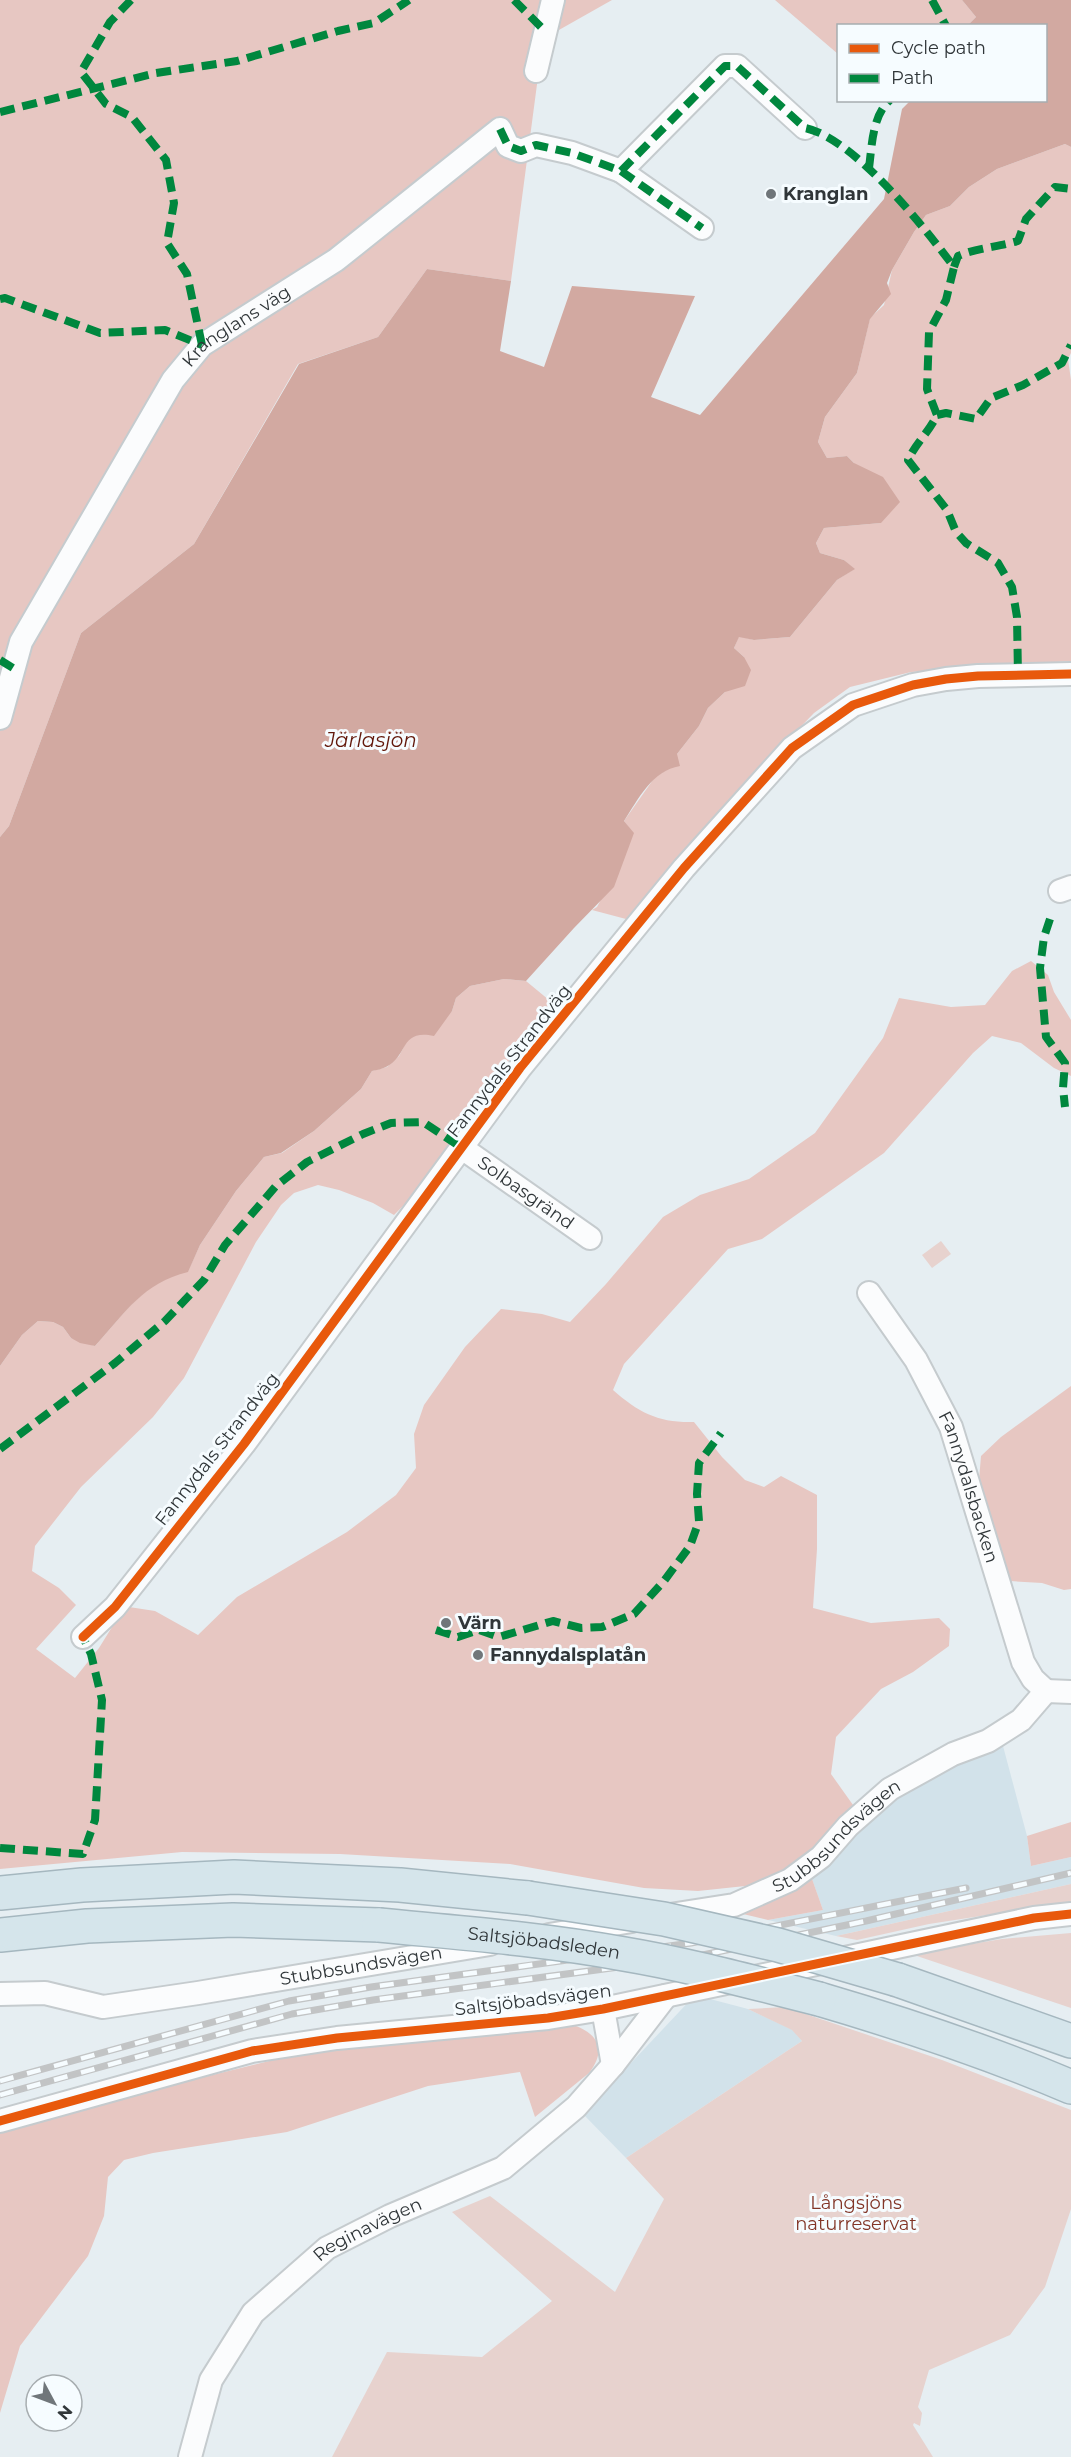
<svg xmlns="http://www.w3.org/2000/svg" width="1071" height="2457" font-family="Montserrat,sans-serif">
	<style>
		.built { fill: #d2e2ea }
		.green { fill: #e7d2ce }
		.forest { fill: #e7c7c2 }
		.water { fill: #d2a9a1 }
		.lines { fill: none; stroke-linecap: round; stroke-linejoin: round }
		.minor-casing { stroke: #c5cbce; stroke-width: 26 }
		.highway-casing { stroke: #a5b7bf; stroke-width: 36 }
		.minor { stroke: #fbfcfd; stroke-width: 22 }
		.highway { stroke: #d5e5eb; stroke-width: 33 }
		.rail-casing { stroke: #c2c4c5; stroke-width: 7 }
		.rail { stroke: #f6fcff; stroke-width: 4.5; stroke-dasharray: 14; stroke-linecap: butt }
		.highway-bridge-casing { stroke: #a5b7bf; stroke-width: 36; stroke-linecap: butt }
		.highway-bridge { stroke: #d5e5eb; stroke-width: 33 }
		.quiet { stroke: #00873e; stroke-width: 8; stroke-dasharray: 15 8; stroke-linecap: butt }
		.cycleway-casing { stroke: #f6fcff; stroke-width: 13 }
		.cycleway { stroke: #e8590c; stroke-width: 9 }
		.poi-dot { fill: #70767a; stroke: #f6fcff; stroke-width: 2 }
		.labels { text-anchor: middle; stroke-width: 6; stroke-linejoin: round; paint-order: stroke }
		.poi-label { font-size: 18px; font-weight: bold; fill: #303639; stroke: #f6fcff; text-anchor: start }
		.street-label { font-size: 18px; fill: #303639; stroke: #f6fcff }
		.park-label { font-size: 18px; fill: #823527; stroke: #f6fcff }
		.water-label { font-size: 20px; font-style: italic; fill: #62170a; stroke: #f6fcff }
	</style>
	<rect width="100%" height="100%" fill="#e6eef2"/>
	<!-- built -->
	<g class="built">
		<path d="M 1003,1746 L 1027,1836 L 1031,1866 L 1071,1857 L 1071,1884 L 836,1936 L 768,1920 L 823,1910 L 811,1876 L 897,1799 L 951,1768 Z"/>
		<path d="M 695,1995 L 748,2009 L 793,2030 L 802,2041 L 626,2158 L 583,2114 Z"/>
	</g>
	<!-- green -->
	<g class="green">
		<path d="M 941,1241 L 951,1254 L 932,1268 L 922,1255 Z"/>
		<path d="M 1071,1884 L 1071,1902 L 929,1924 L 857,1940 L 836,1936 Z"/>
		<path d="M 1071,1933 L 1071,2008 L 911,1954 L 1002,1939 Z"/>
		<path d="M 785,2007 L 942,2060 L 1071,2110 L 1071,2209 L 1045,2287 L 1010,2335 L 929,2370 L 918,2407 L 922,2413 L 920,2426 L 914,2423 L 913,2425 L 933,2457 L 332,2457 L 387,2352 L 482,2357 L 552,2301 L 452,2212 L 490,2196 L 615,2292 L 664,2199 L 626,2158 L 802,2041 L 792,2030 L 748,2009 Z"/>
	</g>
	<!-- forest -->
	<g class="forest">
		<path d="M 0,0 L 612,0 L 543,39 L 511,281 L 427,269 L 378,337 L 298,364 L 194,544 L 81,633 L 9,826 L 0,837 Z"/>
		<path d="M 775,0 L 962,0 L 976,17 L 968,25 L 838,26 L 838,54 Z"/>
		<path d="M 1065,144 L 1071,147 L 1071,353 L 1068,359 L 1071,380 L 1071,661 L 911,672 L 850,687 L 814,713 L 728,802 L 626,919 L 592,910 L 597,907 L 624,856 L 633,833 L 624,821 L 655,777 L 670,768 L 677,754 L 699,726 L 708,708 L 725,692 L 744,657 L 734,648 L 739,636 L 754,640 L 790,637 L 837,580 L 854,569 L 844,560 L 820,553 L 816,543 L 824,528 L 881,523 L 854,463 L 847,456 L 827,458 L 818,442 L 825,417 L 857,373 L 870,318 L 884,305 L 892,270 L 914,232 L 926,215 L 950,206 L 969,187 L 997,169 Z"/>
		<path d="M 1031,961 L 1048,975 L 1054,992 L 1071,1020 L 1071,1076 L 1054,1068 L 1021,1043 L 992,1036 L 973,1053 L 884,1153 L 762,1239 L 728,1249 L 624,1364 L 613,1390 C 639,1413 659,1423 694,1422 L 722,1457 L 745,1480 L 764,1487 L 781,1476 L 817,1495 L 817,1549 L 813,1608 L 871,1623 L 939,1618 L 950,1629 L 949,1646 L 913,1672 L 881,1689 L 836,1737 L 831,1774 L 858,1812 L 830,1840 L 764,1884 L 698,1891 L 644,1888 L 510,1864 L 340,1854 L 182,1852 L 0,1869 L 0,1366 L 22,1335 L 38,1321 L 53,1322 L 63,1327 L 71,1338 L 95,1346 C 126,1312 142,1283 188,1271 L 200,1245 L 236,1191 L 264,1157 L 282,1153 L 314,1131 L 361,1089 L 372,1071 L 387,1067 L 399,1056 L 408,1039 L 452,1011 L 456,998 L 470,986 L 504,979 L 526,981 L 555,1005 L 492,1081 L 415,1194 L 394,1215 L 373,1203 L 339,1190 L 318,1185 L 294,1193 L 281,1205 L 256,1242 L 184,1378 L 153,1417 L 81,1487 L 35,1546 L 32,1571 L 59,1588 L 76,1605 L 36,1649 L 75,1678 L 99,1648 L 117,1619 L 129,1607 L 155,1611 L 198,1635 L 237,1597 L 347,1532 L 396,1495 L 416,1468 L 414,1434 L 424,1405 L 465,1347 L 501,1309 L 542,1314 L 570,1322 L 606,1284 L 663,1217 L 700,1195 L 749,1179 L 815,1133 L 883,1038 L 899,998 L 951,1007 L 985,1005 L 1012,971 Z"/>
		<path d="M 1071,1386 L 1071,1589 L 1064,1590 L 1042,1583 L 1010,1581 L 979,1480 L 981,1456 L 1001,1437 Z"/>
		<path d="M 1071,1822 L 1071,1857 L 1031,1866 L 1027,1836 Z"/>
		<path d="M 811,1876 L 823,1910 L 768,1920 L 739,1913 Z"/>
		<path d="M 576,2026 C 601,2036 605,2052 589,2073 L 535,2117 L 520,2072 L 428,2086 L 287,2132 L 153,2153 L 124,2160 L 108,2177 L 104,2216 L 88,2256 L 20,2346 L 0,2413 L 0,2132 L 196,2079 L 302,2053 Z"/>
	</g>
	<!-- water -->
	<path class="water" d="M 962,0 L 1071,0 L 1071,147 L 1065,144 L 997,169 L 969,187 L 950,206 L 926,215 L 914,232 L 892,270 L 887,283 L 891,294 L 870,319 L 857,373 L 825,417 L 818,442 L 827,458 L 847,456 L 854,463 L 883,477 L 900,502 L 881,523 L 824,528 L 816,543 L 820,553 L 844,560 L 855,569 L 837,580 L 790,637 L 754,640 L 739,637 L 734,648 L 744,657 L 751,670 L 745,686 L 725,692 L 708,708 L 699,726 L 677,754 L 680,766 C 652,771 639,798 624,821 L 634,833 L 614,887 L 574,928 L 526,981 L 504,979 L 470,986 L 456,998 L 452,1011 L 434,1036 C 399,1029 409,1056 386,1067 C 382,1069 377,1070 372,1071 L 361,1089 L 314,1131 L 281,1153 L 264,1157 L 236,1191 L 200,1245 L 188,1272 C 143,1283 126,1312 95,1346 L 80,1343 L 71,1338 L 63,1327 L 53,1322 L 38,1321 L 22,1335 L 0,1366 L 0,837 L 9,826 L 81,633 L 194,544 L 299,364 L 378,337 L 427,269 L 511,281 L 500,351 L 544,367 L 572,286 L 695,296 L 651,397 L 700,415 L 884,199 L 902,109 L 910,101 L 1046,100 L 1046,26 L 968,25 L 976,17 Z"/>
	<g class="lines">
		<defs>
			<g id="minor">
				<path d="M 536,71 L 553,0"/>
				<path d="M 621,171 L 702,228"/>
				<path id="s1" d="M 0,718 L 21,642 L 173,380 L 202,345 L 336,260 L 500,129 L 508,146 L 521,151 L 536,145 L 572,153 L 621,171 L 725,66 L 737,66 L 805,128"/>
				<path d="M 1060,891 L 1071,887"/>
				<path id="s2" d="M 462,1148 L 590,1238"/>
				<path id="s3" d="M 869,1293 L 916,1360 L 951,1427 L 1023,1662 L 1033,1679 L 1046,1691"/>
				<path d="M 83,1637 L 115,1607 L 244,1444 L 520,1068 L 684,868 L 792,748 L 853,705 L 913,685 L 946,679 L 978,676 L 1071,674"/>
				<path d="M 1046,1691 L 1071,1692"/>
				<path id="s4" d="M 670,1915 L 734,1905 L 790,1880 L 821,1857 L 848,1826 L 890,1789 L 953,1754 L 988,1741 L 1021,1720 L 1046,1691"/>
				<path d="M 549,1935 L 632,1921"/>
				<path id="s5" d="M 0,1994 L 45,1993 L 103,2007 L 198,1993 L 490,1944"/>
				<path d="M 603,2009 L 613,2065"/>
				<path d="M 0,2121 L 252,2051 L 337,2038 L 548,2018 L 603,2009 L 1034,1918 L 1071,1914"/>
				<path id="s6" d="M 190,2457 L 211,2380 L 253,2313 L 327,2248 L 390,2216 L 503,2168 L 576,2107 L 613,2065 L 666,1996"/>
			</g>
			<g id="highway">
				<path d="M 0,1893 L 82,1885 L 234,1877 L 400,1885 L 528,1898"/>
				<path d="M 0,1935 L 87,1926 L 233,1920 L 379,1925"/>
				<path d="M 898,1980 L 1071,2041"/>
				<path d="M 819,1999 C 904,2024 989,2052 1071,2087"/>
			</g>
		</defs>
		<!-- minor casing -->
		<use href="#minor" class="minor-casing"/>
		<!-- highway casing -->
		<use href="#highway" class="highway-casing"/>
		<!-- minor -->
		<use href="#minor" class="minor"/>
		<!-- highway -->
		<use href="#highway" class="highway"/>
		<defs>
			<g id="rail">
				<path d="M 0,2081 L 289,2001 L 371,1987 L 691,1943 L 966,1888"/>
				<path d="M 0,2095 L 292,2014 L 373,2000 L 693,1957 L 866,1921 L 1071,1873"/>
			</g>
		</defs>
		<!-- rail casing -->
		<use href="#rail" class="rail-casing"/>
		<!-- rail -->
		<use href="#rail" class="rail"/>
		<defs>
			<g id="highway-bridge">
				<path d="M 528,1898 L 664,1919 L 778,1945 L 898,1980"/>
				<path id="s7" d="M 379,1925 C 461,1933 543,1939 624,1954 C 690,1965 755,1983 819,1999"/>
			</g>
		</defs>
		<!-- highway-bridge casing -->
		<use href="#highway-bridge" class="highway-bridge-casing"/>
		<!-- highway-bridge -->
		<use href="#highway-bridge" class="highway-bridge"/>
		<!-- quiet -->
		<g class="quiet">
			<path d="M 131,0 L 110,22 L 81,72 L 106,104 L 132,117 L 166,160 L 174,203 L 167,243 L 187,274 L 202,345"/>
			<path d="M 514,0 L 546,32"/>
			<path d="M 932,0 L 946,26"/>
			<path d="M 0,112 L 156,73 L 237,61 L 338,31 L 374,23 L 409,0"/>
			<path d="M 500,129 L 508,146 L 521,151 L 536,145 L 572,153 L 621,171 L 725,66 L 737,66 L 805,128 C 854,138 924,227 954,267 L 946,300 L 929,332 L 927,389 L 937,415 C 929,432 916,443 908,460 L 947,510 L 956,532 L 966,543 L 998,563 L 1012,587 L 1017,617 L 1018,676"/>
			<path d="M 869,168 C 872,146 872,116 890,100"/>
			<path d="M 621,171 L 702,228"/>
			<path d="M 954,267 L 958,256 C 977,248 997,247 1018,241 L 1026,219 L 1055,187 L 1071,189"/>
			<path d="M 0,299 L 5,298 L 100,333 L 165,330 L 202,345"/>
			<path d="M 937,415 L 946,413 L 976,419 L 991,398 L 1023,385 L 1062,363 L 1071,345"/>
			<path d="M 0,660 L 13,668"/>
			<path d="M 1050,919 L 1044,937 L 1040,968 L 1046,1037 L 1065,1063 L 1063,1088 L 1065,1107"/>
			<path d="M 0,1449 L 115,1363 L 165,1321 L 204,1280 L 225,1245 L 276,1186 L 307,1162 L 363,1134 L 391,1123 L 423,1122 L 462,1148"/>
			<path d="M 436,1630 L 458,1637 L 479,1630 L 499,1637 L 553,1621 L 581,1628 L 602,1627 L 634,1614 L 664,1581 L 690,1546 L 699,1521 L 697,1494 L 699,1463 L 721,1433"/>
			<path d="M 0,1848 L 83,1854 L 95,1820 L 102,1700 L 91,1654 L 83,1637"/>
		</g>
		<defs>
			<g id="cycleway">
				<path d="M 83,1637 L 115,1607 L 244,1444 L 520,1068 L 684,868 L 792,748 L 853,705 L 913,685 L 946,679 L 978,676 L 1071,674"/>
				<path d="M 0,2121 L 252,2051 L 337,2038 L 548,2018 L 603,2009 L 1034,1918 L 1071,1914"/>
			</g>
		</defs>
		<!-- cycleway casing -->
		<use href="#cycleway" class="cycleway-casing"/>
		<!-- cycleway -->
		<use href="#cycleway" class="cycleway"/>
	</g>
	<!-- markers -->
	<g class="poi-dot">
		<circle cx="771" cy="194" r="6"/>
		<circle cx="446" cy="1623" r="6"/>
		<circle cx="478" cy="1655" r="6"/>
	</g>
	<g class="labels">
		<!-- poi labels -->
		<g class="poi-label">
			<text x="783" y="200">Kranglan</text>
			<text x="458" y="1629">Värn</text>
			<text x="490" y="1661">Fannydalsplatån</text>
		</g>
		<!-- street labels -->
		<g class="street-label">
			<text dy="6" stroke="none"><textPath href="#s1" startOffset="466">Kranglans väg</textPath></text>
			<text transform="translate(509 1061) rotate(-52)" y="6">Fannydals Strandväg</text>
			<text dy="6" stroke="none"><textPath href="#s2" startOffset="78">Solbasgränd</textPath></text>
			<text transform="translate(217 1449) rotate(-52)" y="6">Fannydals Strandväg</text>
			<text dy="6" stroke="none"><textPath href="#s3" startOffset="220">Fannydalsbacken</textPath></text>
			<text dy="6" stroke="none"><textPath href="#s4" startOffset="190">Stubbsundsvägen</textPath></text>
			<text dy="6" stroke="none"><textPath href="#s7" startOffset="166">Saltsjöbadsleden</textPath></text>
			<text dy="6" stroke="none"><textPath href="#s5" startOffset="366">Stubbsundsvägen</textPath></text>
			<text transform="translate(533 2000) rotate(-7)" y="6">Saltsjöbadsvägen</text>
			<text dy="6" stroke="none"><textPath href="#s6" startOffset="302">Reginavägen</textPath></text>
		</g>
		<!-- park labels -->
		<g class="park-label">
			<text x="856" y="2209">Långsjöns<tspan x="856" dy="21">naturreservat</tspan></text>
		</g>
		<!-- water labels -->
		<g class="water-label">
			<text x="371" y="747">Järlasjön</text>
		</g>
	</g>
	<!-- legend -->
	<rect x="837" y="24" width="210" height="78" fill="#f6fcff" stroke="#a7adb0" stroke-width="1.5"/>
	<rect x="849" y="44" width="30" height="9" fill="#e8590c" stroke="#a7adb0" stroke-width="1.5"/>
	<text x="891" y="54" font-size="18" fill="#303639">Cycle path</text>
	<rect x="849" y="74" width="30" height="9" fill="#00873e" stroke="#a7adb0" stroke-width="1.5"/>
	<text x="891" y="84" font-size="18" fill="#303639">Path</text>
	<!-- north arrow -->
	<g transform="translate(54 2403) rotate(131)"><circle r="28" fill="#f6fcff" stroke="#a7adb0" stroke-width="1.5"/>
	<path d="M0-4.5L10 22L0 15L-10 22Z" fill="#70767a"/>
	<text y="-9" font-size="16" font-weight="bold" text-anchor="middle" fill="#303639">N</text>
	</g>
</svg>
